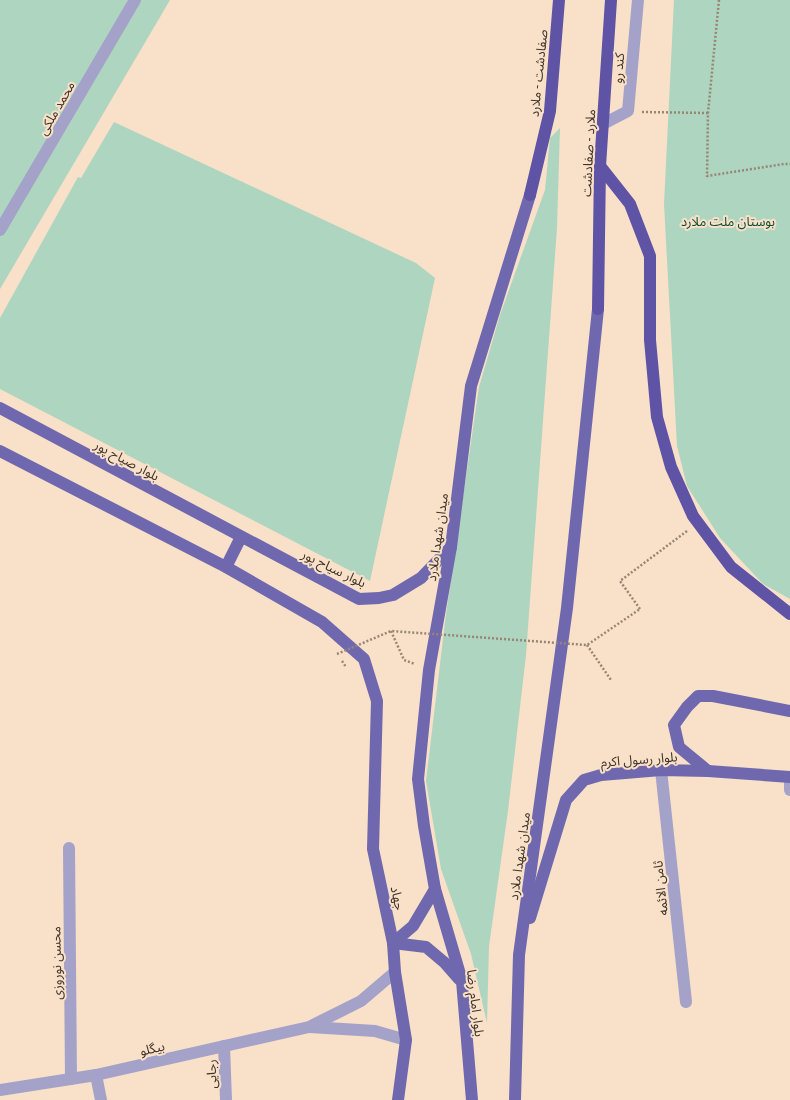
<svg xmlns="http://www.w3.org/2000/svg" width="790" height="1100" font-family="Roboto,'Noto Sans Arabic',sans-serif">
	<style>
		.green { fill: #aed5bf }
		.lines { fill: none; stroke-linecap: round; stroke-linejoin: round }
		.path { stroke: #978676; stroke-width: 2.5; stroke-dasharray: 2 2; stroke-linecap: butt }
		.minor { stroke: #a4a2c9; stroke-width: 12 }
		.major { stroke: #6f68af; stroke-width: 12 }
		.highway { stroke: #5e53a4; stroke-width: 12 }
		.path-bridge { stroke: #978676; stroke-width: 2.5; stroke-dasharray: 2 2; stroke-linecap: butt }
		.labels { text-anchor: middle; stroke-width: 4; stroke-linejoin: round; paint-order: stroke }
		.street-label { font-size: 13px; fill: #3d3329; stroke: #f9e0c8 }
		.park-label { font-size: 13px; fill: #0d4d33; stroke: #f9e0c8 }
	</style>
	<rect width="100%" height="100%" fill="#f9e0c8"/>
	<!-- green -->
	<g class="green">
		<path d="M 0,0 L 170,0 L 0,289 Z"/>
		<path d="M 674,0 L 790,0 L 790,599 L 763,584 L 720,538 L 687,486 L 677,446 L 664,204 Z"/>
		<path d="M 114,122 L 416,263 L 435,278 L 370,581 L 0,389 L 0,318 L 78,177 L 81,178 Z"/>
		<path d="M 560,128 L 557,228 L 526,655 L 508,811 L 489,946 L 487,1023 L 471,954 L 441,869 L 426,781 L 446,614 L 479,387 L 500,315 L 545,190 L 550,138 Z"/>
	</g>
	<g class="lines">
		<!-- path -->
		<g class="path">
			<path d="M 719,0 L 708,113 L 707,176 L 784,164 L 790,164"/>
			<path d="M 642,112 L 708,113"/>
			<path d="M 640,609 L 620,581 L 687,531"/>
			<path d="M 391,631 L 404,660 L 415,664"/>
			<path d="M 587,645 L 611,680"/>
			<path d="M 342,661 L 346,667"/>
		</g>
		<!-- minor -->
		<g class="minor">
			<path d="M 603,124 L 628,111 L 638,0"/>
			<path d="M 0,230 L 135,0"/>
			<path d="M 661,770 L 686,1002"/>
			<path d="M 790,777 L 790,790"/>
			<path d="M 69,848 L 71,1079"/>
			<path d="M 310,1027 L 375,1031 L 406,1040"/>
			<path d="M 224,1046 L 226,1100"/>
			<path d="M 96,1075 L 101,1100"/>
			<path d="M 0,1090 L 96,1075 L 309,1027 L 361,1001 L 395,972"/>
		</g>
		<!-- major -->
		<g class="major">
			<path d="M 0,408 L 359,599 L 379,598 L 393,595 L 421,578 L 451,547"/>
			<path d="M 0,451 L 226,567 L 322,622 L 364,659 L 377,701 L 373,849 L 393,943 L 395,972 L 406,1040 L 398,1100"/>
			<path d="M 226,567 L 241,537"/>
			<path d="M 708,771 L 679,747 L 674,725 L 687,707 L 698,696 L 713,696 L 790,711"/>
			<path d="M 530,918 L 566,800 L 584,780 L 601,775 L 661,770 L 708,771 L 790,777"/>
			<path d="M 393,943 L 426,947 L 445,963 L 459,979"/>
			<path d="M 393,943 L 413,926 L 435,889"/>
			<path d="M 472,1100 L 462,981 L 435,889 L 424,826 L 418,779 L 429,670 L 451,547 L 471,386 L 530,195"/>
			<path d="M 515,1100 L 519,955 L 567,608 L 598,309"/>
		</g>
		<!-- highway -->
		<g class="highway">
			<path d="M 600,166 L 630,204 L 650,256 L 650,340 L 657,417 L 671,467 L 693,516 L 731,567 L 790,614"/>
			<path d="M 530,195 L 550,111 L 559,0"/>
			<path d="M 598,309 L 600,166 L 611,0"/>
		</g>
		<!-- path-bridge -->
		<path class="path-bridge" d="M 337,654 L 391,631 L 587,645 L 640,609"/>
	</g>
	<g class="labels">
		<!-- street labels -->
		<g class="street-label">
			<text transform="translate(618 68) rotate(-85)" y="5">کند رو</text>
			<text transform="translate(538 73) rotate(-84)" y="5">صفادشت - ملارد</text>
			<text transform="translate(56 108) rotate(-60)" y="5">محمد ملکی</text>
			<text transform="translate(588 153) rotate(-87)" y="5">ملارد - صفادشت</text>
			<text transform="translate(127 460) rotate(28)" y="5">بلوار صیاح پور</text>
			<text transform="translate(437 537) rotate(-82)" y="5">میدان شهدا ملارد</text>
			<text transform="translate(334 568) rotate(26)" y="5">بلوار سیاح پور</text>
			<text transform="translate(639 759) rotate(-4)" y="5">بلوار رسول اکرم</text>
			<text transform="translate(519 856) rotate(-82)" y="5">میدان شهدا ملارد</text>
			<text transform="translate(660 888) rotate(-96)" y="5">ثامن الائمه</text>
			<text transform="translate(398 898) rotate(78)" y="5">جهاد</text>
			<text transform="translate(56 963) rotate(-91)" y="5">محسن نوروزی</text>
			<text transform="translate(476 1003) rotate(83)" y="5">بلوار امام رضا</text>
			<text transform="translate(152 1048) rotate(-13)" y="5">بیگلو</text>
			<text transform="translate(211 1074) rotate(-92)" y="5">رجایی</text>
		</g>
		<!-- park labels -->
		<g class="park-label">
			<text x="728" y="226">بوستان ملت ملارد</text>
		</g>
	</g>
</svg>
